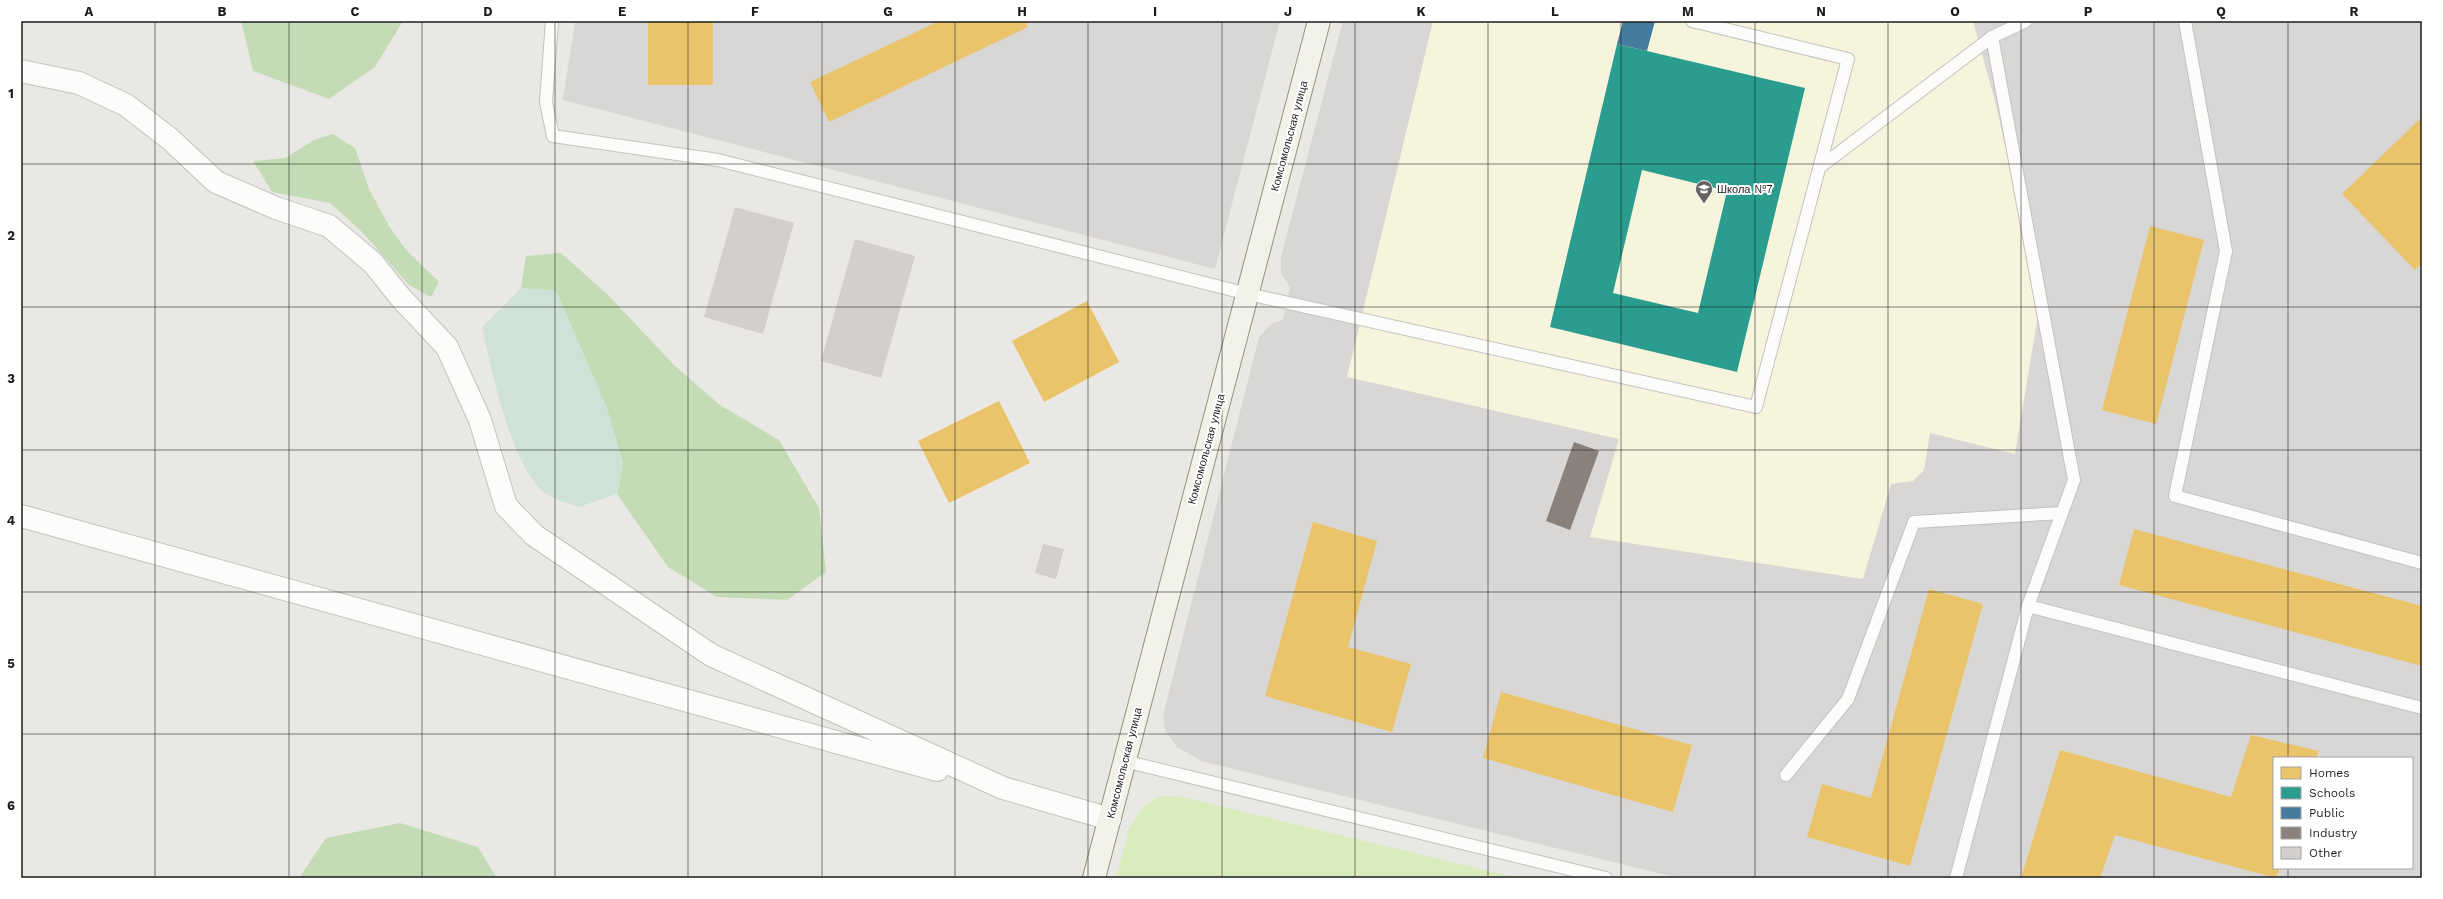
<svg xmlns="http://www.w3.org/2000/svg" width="2443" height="899" font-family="'Work Sans',sans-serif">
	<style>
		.residential { fill: #d9d7d5; fill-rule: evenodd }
		.education { fill: #f6f4dd }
		.grass { fill: #d8ecbe }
		.forest { fill: #c4dcb6 }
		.wetland { fill: #d0e2d7 }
		.homes { fill: #e9c46a }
		.schools { fill: #2a9d8f; fill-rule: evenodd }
		.public { fill: #457b9d }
		.industry { fill: #8a817c }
		.building { fill: #d3d0cc }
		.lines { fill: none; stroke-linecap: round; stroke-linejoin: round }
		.lane-casing { stroke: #c3c2c0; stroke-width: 14 }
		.street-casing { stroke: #c3c2c0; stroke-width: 24 }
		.secondary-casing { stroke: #93947c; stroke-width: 24 }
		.lane { stroke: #fcfcfb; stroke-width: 12 }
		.street { stroke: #fcfcfb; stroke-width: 22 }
		.secondary { stroke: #f2f2e8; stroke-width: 22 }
		.grid { fill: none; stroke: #1c1c1c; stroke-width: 1; stroke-opacity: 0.55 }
		.labels { text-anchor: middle; stroke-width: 4; stroke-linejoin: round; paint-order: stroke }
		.street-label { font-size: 11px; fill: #1c1c1c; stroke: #fff }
		.poi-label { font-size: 11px; fill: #1c1c1c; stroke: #fff; text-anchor: start }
		.neatline { fill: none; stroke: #1c1c1c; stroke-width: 1.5 }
		.grid-label { font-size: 13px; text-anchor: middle; font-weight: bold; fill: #1c1c1c }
	</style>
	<rect width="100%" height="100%" fill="#eae8e4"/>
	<!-- residential -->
	<g class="residential">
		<path d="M 575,21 L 1280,21 L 1215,269 L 563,100 Z"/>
		<path d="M 1343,21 L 2422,21 L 2422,878 L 1678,878 L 1201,761 L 1177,747 L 1165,730 L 1163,715 L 1259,337 L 1271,324 L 1283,319 L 1290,287 L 1281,274 L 1281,257 ZM 2274,758 L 2412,758 L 2412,868 L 2274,868 Z"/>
	</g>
	<!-- education -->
	<path class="education" d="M 1433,21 L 1973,21 L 1996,105 L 2040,303 L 2015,454 L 1930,433 L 1924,470 L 1913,481 L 1891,484 L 1863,579 L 1590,537 L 1619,439 L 1347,377 Z"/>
	<!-- grass -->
	<path class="grass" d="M 1160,796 L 1178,796 L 1518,878 L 1116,878 L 1129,829 L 1142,807 Z"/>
	<!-- forest -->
	<g class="forest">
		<path d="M 241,21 L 403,21 L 375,67 L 329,99 L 253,71 Z"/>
		<path d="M 333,134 L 355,148 L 369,189 L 389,226 L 406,250 L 439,282 L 431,297 L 409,285 L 363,233 L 330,203 L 272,192 L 253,161 L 285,158 L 314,140 Z"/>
		<path d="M 561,253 L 608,295 L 675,366 L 720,405 L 779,440 L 819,508 L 826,572 L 787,600 L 717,597 L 668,567 L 617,494 L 623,463 L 606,406 L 556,291 L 521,288 L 526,256 Z"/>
		<path d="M 400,823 L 478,847 L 497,878 L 299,878 L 326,838 Z"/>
	</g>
	<!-- wetland -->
	<path class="wetland" d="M 521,288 L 556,291 L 606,406 L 623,463 L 617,494 L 579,507 C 569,503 557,501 548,495 C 512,473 491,367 482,327 Z"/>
	<!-- homes -->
	<g class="homes">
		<rect x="648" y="21" width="65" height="64"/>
		<path d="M 939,21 L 1025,21 L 1028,27 L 829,122 L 810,82 Z"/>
		<path d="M 2422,117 L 2422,263 L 2415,270 L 2342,194 Z"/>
		<path d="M 2150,226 L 2204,240 L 2156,424 L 2102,410 Z"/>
		<path d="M 1087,301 L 1119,362 L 1044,402 L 1012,341 Z"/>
		<path d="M 999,401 L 1030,463 L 949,503 L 918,441 Z"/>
		<path d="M 1313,522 L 1377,541 L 1348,647 L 1411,664 L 1392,732 L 1265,696 Z"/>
		<path d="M 2134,529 L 2422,606 L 2422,666 L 2119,585 Z"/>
		<path d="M 1929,589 L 1983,604 L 1910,866 L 1807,837 L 1822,784 L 1871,798 Z"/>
		<path d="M 1501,692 L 1692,745 L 1673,812 L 1483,758 Z"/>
		<path d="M 2251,735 L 2319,751 L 2316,758 L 2274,758 L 2274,868 L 2280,868 L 2276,878 L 2115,835 L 2100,878 L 2021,878 L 2060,750 L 2231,797 Z"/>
	</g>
	<!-- schools -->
	<path class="schools" d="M 1617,44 L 1805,88 L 1737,372 L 1550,327 ZM 1642,170 L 1727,191 L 1698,313 L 1613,293 Z"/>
	<!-- public -->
	<path class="public" d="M 1623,21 L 1655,21 L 1647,51 L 1617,44 Z"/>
	<!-- industry -->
	<path class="industry" d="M 1574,442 L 1599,451 L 1570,530 L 1546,521 Z"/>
	<!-- building -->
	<g class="building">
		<path d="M 735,207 L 794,223 L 763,334 L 704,317 Z"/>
		<path d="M 855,239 L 915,256 L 881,378 L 821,361 Z"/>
		<path d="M 1043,544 L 1064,549 L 1056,579 L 1035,573 Z"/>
	</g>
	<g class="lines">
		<defs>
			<g id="lane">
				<path d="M 552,21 L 546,102 L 553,136 L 718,160 L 1248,294 L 1756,407 L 1848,59 L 1692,21"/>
				<path d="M 2026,21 L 1992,37 L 2074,480 L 2028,606"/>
				<path d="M 2185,21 L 2226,251 L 2175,496 L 2422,563"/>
				<path d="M 1820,167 L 1992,37"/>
				<path d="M 1124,761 L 1606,878"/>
				<path d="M 1786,775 L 1848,699 L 1914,522 L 2062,513"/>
				<path d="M 1956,878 L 2028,606 L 2422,708"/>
			</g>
			<g id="street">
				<path d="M 21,71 L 79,83 L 126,105 L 170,139 L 216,182 L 276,208 L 329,226 L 373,263 L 401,298 L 447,347 L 480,420 L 506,506 L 534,535 L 711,655 L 1003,788 L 1110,819"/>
				<path d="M 21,516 L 937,770"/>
			</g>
			<path id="secondary" d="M 1094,878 L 1319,21"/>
		</defs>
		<!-- lane casing -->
		<use href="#lane" class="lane-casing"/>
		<!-- street casing -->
		<use href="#street" class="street-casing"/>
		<!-- secondary casing -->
		<use href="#secondary" class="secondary-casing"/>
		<!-- lane -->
		<use href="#lane" class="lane"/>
		<!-- street -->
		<use href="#street" class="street"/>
		<!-- secondary -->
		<use href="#secondary" class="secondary"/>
	</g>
	<!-- grid -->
	<path class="grid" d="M 155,21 L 155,878M 289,21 L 289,878M 422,21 L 422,878M 555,21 L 555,878M 688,21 L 688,878M 822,21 L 822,878M 955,21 L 955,878M 1088,21 L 1088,878M 1222,21 L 1222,878M 1355,21 L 1355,878M 1488,21 L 1488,878M 1621,21 L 1621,878M 1755,21 L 1755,878M 1888,21 L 1888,878M 2021,21 L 2021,878M 2154,21 L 2154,878M 2288,21 L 2288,758M 21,164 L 2422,164M 21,307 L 2422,307M 21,450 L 2422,450M 21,592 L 2422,592M 21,734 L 2422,734M 2288,868 L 2288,878"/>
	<!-- icons -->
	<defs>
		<symbol id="school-pin" viewBox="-11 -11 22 30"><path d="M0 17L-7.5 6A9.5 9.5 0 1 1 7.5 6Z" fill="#646362" stroke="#fff"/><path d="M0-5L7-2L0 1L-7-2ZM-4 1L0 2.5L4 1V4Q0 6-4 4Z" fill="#fff"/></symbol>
	</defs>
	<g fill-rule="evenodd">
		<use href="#school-pin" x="1694" y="179" width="20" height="27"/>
	</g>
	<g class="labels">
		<!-- street labels -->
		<g class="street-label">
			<text transform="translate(1289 136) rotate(-75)" y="4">Комсомольская улица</text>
			<text transform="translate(1206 449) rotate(-75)" y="4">Комсомольская улица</text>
			<text transform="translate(1124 763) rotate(-76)" y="4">Комсомольская улица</text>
		</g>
		<!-- poi labels -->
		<g class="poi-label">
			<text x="1717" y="193">Школа №7</text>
		</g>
	</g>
	<!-- border -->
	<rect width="2443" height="899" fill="none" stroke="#ffffff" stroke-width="44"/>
	<!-- legend -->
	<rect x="2273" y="757" width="140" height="112" fill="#ffffff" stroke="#a4a4a4"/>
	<rect x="2281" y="767" width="20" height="12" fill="#e9c46a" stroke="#a4a4a4"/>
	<text x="2309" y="777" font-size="12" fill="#1c1c1c">Homes</text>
	<rect x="2281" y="787" width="20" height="12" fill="#2a9d8f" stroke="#a4a4a4"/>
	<text x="2309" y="797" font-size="12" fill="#1c1c1c">Schools</text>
	<rect x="2281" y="807" width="20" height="12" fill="#457b9d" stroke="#a4a4a4"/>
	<text x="2309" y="817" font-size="12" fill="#1c1c1c">Public</text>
	<rect x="2281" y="827" width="20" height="12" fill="#8a817c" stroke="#a4a4a4"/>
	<text x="2309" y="837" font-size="12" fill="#1c1c1c">Industry</text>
	<rect x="2281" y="847" width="20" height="12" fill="#d3d0cc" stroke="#a4a4a4"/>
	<text x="2309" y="857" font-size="12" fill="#1c1c1c">Other</text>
	<rect x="22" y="22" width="2399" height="855" class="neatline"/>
	<g class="grid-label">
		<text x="89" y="16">A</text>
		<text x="222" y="16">B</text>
		<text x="355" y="16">C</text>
		<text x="488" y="16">D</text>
		<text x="622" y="16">E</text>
		<text x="755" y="16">F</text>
		<text x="888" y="16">G</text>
		<text x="1022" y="16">H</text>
		<text x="1155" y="16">I</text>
		<text x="1288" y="16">J</text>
		<text x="1421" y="16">K</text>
		<text x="1555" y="16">L</text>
		<text x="1688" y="16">M</text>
		<text x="1821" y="16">N</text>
		<text x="1955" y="16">O</text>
		<text x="2088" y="16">P</text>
		<text x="2221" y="16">Q</text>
		<text x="2354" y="16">R</text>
		<text x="11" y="98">1</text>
		<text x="11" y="240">2</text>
		<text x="11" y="383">3</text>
		<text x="11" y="525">4</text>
		<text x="11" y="668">5</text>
		<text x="11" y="810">6</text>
	</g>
</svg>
